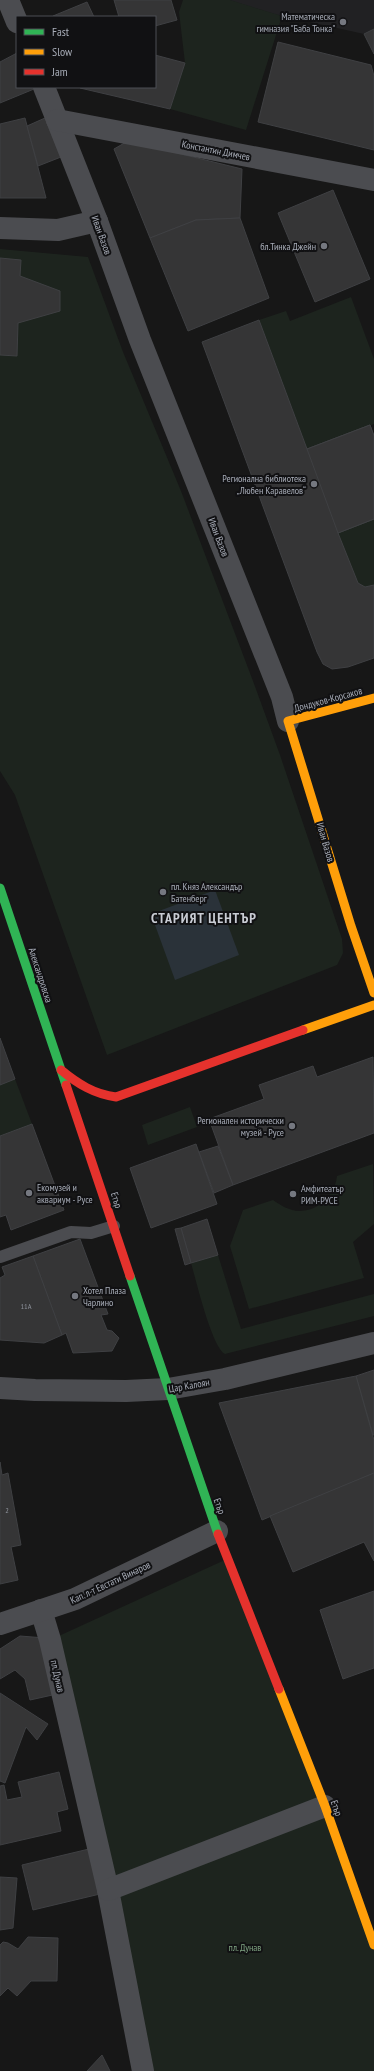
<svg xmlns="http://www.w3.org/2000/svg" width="374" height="2071" font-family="'PT Sans Narrow',sans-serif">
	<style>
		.built { fill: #212123 }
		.green { fill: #1d241e }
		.water { fill: #2a3239 }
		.building { fill: #353536; stroke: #3f4043 }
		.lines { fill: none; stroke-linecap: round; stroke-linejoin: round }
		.lane { stroke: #4b4c50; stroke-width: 12 }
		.street { stroke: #4b4c50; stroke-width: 22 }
		.fast { stroke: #30b455; stroke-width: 9 }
		.slow { stroke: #ff9f0a; stroke-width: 9 }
		.jam { stroke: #e5322d; stroke-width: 9 }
		.poi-dot { fill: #757880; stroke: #111113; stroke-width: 1.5 }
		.labels { text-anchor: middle; stroke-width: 4; stroke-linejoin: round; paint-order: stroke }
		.number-label { font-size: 8px; fill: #8b8f98 }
		.poi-label { font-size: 10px; fill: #a8adb8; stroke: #111113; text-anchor: end }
		.street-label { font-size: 10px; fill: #a8adb8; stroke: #111113 }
		.park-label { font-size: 10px; fill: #7fa381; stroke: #111113 }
		.district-label { font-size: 14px; font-weight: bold; letter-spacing: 1px; fill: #c9ccd4; stroke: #111113 }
	</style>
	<rect width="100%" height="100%" fill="#171717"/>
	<!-- built -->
	<path class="built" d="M 229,0 L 374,0 L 374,29 L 364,34 L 274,14 Z"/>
	<!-- green -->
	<g class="green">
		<path d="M 183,0 L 230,0 L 282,16 L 246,130 L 170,109 L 185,63 L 179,12 Z"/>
		<path d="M 0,249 L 88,257 L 123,352 L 181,491 L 253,681 L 280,755 L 342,939 L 343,953 L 337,965 L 107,1055 L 15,795 L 0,771 Z"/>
		<path d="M 351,297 L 374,359 L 374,424 L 307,449 L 259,320 L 286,311 L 290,321 Z"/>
		<path d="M 374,519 L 374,585 L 365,587 L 358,583 L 338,533 Z"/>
		<path d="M 15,1079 L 32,1124 L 0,1136 L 0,1085 Z"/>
		<path d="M 190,1107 L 197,1127 L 148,1145 L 142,1125 Z"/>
		<path d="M 373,1164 L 374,1224 L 353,1242 L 364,1278 L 249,1309 L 230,1246 L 243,1210 L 273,1200 C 280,1205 290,1211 299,1211 C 319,1211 335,1195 337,1176 Z"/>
		<path d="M 218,1255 L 241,1329 L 374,1294 L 374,1316 L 225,1354 C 212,1348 196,1280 191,1263 Z"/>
		<path d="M 227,1559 L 374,1945 L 374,2071 L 143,2071 L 50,1640 Z"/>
	</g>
	<!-- water -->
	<path class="water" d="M 215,890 L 239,955 L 175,980 L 151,914 Z"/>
	<!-- building -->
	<g class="building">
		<path d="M 114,0 L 171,0 L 177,20 L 155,26 L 155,17 L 119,17 Z"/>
		<path d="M 87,2 L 94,17 L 53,17 L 53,16 Z"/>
		<path d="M 374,29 L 374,54 L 364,34 Z"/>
		<path d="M 278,42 L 371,65 L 374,76 L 374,150 L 258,122 Z"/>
		<path d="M 17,53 L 17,87 L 33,87 L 34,89 L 0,103 L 0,62 Z"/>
		<path d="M 155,55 L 185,63 L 170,109 L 80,88 L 79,87 L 155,87 Z"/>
		<path d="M 25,118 L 46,198 L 0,198 L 0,124 Z"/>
		<path d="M 45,118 L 61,157 L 38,166 L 27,126 Z"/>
		<path d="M 128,141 L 242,169 L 240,218 L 196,220 L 150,238 L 114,149 Z"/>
		<path d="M 333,190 L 370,279 L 315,302 L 278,213 Z"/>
		<path d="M 240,218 L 269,298 L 188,331 L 150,238 L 196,220 Z"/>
		<path d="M 0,258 L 21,260 L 20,276 L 60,291 L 60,311 L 18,323 L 17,356 L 0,355 Z"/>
		<path d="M 259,320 L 307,449 L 370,425 L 374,436 L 374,519 L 338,533 L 358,583 L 365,587 L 374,585 L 374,658 L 348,667 L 332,669 L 323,664 L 317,652 L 202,342 Z"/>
		<path d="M 370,425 L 374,436 L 374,519 L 338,533 L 307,449 Z"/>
		<path d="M 0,1038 L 15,1079 L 0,1085 Z"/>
		<path d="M 373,1057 L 374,1133 L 233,1185 L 209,1119 L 264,1099 L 259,1085 L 313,1066 L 317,1077 Z"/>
		<path d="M 32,1124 L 64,1210 L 11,1230 L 6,1215 L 0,1217 L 0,1136 Z"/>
		<path d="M 196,1144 L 217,1204 L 151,1228 L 130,1168 Z"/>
		<path d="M 218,1146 L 233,1185 L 214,1193 L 199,1152 Z"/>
		<path d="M 207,1219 L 218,1255 L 191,1263 L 181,1228 Z"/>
		<path d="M 181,1228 L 191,1263 L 185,1265 L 175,1229 Z"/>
		<path d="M 80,1239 L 108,1314 L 101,1315 L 107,1330 L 112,1331 L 119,1338 L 112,1351 L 73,1353 L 66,1333 L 62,1335 L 33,1256 Z"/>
		<path d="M 33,1256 L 62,1335 L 44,1343 L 0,1340 L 0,1278 L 5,1275 L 2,1267 Z"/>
		<path d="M 374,1370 L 374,1435 L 373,1435 L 356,1376 Z"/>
		<path d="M 356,1376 L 374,1440 L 374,1473 L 262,1520 L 219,1403 Z"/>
		<path d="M 0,1462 L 2,1475 L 8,1473 L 21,1545 L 11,1547 L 18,1580 L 0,1584 Z"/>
		<path d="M 374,1473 L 374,1561 L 364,1542 L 293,1572 L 270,1516 Z"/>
		<path d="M 374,1591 L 374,1668 L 343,1679 L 320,1610 Z"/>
		<path d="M 20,1636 L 45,1638 L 57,1694 L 30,1700 L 25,1679 L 15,1670 L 0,1679 L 0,1649 Z"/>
		<path d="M 0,1693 L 48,1724 L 37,1740 L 26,1727 L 5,1783 L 0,1781 Z"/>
		<path d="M 59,1772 L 68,1809 L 57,1812 L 61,1831 L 0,1845 L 0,1786 L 4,1785 L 7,1800 L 22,1797 L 18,1782 Z"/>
		<path d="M 89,1849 L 100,1894 L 33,1910 L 22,1865 Z"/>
		<path d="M 0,1877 L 17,1878 L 13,1928 L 0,1930 Z"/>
		<path d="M 28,1937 L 58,1938 L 57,1981 L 31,1981 L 17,1996 L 8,1988 L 0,1996 L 0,1945 L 3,1942 L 8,1943 L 18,1949 Z"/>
		<path d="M 102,2055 L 110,2071 L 87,2071 Z"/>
	</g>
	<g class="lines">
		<!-- lane -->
		<path class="lane" d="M 0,1257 L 71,1232 L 91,1233 L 114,1226"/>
		<!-- street -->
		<g class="street">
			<path d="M 8,0 L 17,22"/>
			<path d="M 44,87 L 97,221 L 140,340 L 282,697 L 288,721"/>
			<path d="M 57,120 L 374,180"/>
			<path d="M 0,228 L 58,230 L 97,221"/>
			<path d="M 0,1388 L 35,1390 L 126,1391 L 168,1389 L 225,1379 L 374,1343"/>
			<path d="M 41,1610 L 50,1640 L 108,1890 L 143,2071"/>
			<path d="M 0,1624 L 75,1599 L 217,1531"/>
			<path d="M 108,1890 L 325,1806"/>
		</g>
		<!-- fast -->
		<g class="fast">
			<path d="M 0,888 L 66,1085"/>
			<path d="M 130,1276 L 218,1534"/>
		</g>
		<!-- slow -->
		<g class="slow">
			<path d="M 374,698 L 288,721 L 351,926 L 374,993"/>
			<path d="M 303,1030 L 374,1005"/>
			<path d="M 279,1689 L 325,1806 L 374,1945"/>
		</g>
		<!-- jam -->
		<g class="jam">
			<path d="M 61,1070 C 78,1084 94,1094 116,1097 L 303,1030"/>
			<path d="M 66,1085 L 130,1276"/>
			<path d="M 218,1534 L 279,1689"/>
		</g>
	</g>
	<!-- markers -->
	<g class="poi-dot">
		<circle cx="343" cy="22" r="4"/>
		<circle cx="324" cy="246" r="4"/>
		<circle cx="314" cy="484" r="4"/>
		<circle cx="163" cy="892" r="4"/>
		<circle cx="292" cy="1126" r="4"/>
		<circle cx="29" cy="1193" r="4"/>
		<circle cx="293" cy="1194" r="4"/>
		<circle cx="75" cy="1296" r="4"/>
	</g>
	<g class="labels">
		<!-- number labels -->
		<g class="number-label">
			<text x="26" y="1309">11A</text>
			<text x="7" y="1513">2</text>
		</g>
		<!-- poi labels -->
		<g class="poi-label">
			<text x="335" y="20">Математическа<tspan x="335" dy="12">гимназия "Баба Тонка"</tspan></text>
			<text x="316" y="250">бл.Тинка Джейн</text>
			<text x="306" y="482">Регионална библиотека<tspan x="306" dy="12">„Любен Каравелов“</tspan></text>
			<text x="171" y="890" text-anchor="start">пл. Княз Александър<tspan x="171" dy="12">Батенберг</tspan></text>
			<text x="284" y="1124">Регионален исторически<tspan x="284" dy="12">музей - Русе</tspan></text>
			<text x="37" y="1191" text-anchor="start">Екомузей и<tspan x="37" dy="12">аквариум - Русе</tspan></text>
			<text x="301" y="1192" text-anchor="start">Амфитеатър<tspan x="301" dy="12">РИМ-РУСЕ</tspan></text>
			<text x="83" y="1294" text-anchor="start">Хотел Плаза<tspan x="83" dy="12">Чарлино</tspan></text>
		</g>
		<!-- street labels -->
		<g class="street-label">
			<text transform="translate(216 150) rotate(11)" y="4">Константин Димчев</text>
			<text transform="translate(102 235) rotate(70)" y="4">Иван Вазов</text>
			<text transform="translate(219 537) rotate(69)" y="4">Иван Вазов</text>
			<text transform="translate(328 699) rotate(-15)" y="4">Дондуков-Корсаков</text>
			<text transform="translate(326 842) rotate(74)" y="4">Иван Вазов</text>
			<text transform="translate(41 975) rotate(72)" y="4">Александровска</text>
			<text transform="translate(117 1200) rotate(72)" y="4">Етър</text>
			<text transform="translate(189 1385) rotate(-10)" y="4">Цар Калоян</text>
			<text transform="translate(220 1506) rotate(71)" y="4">Етър</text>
			<text transform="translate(110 1582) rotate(-25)" y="4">Кап. л-т Евстати Винаров</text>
			<text transform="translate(58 1676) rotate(77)" y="4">пл. Дунав</text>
			<text transform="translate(337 1808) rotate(70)" y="4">Етър</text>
		</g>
		<!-- park labels -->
		<g class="park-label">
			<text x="245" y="1951">пл. Дунав</text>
		</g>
		<!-- district labels -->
		<g class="district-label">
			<text x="204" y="923">СТАРИЯТ ЦЕНТЪР</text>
		</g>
	</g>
	<!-- legend -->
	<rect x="16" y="16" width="140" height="72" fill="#111113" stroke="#4d4f55"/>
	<rect x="24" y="29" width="20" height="6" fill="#30b455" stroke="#4d4f55"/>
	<text x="52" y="36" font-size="12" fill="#a8adb8">Fast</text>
	<rect x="24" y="49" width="20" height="6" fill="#ff9f0a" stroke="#4d4f55"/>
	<text x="52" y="56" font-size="12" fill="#a8adb8">Slow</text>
	<rect x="24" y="69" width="20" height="6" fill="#e5322d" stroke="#4d4f55"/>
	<text x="52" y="76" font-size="12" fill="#a8adb8">Jam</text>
</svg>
